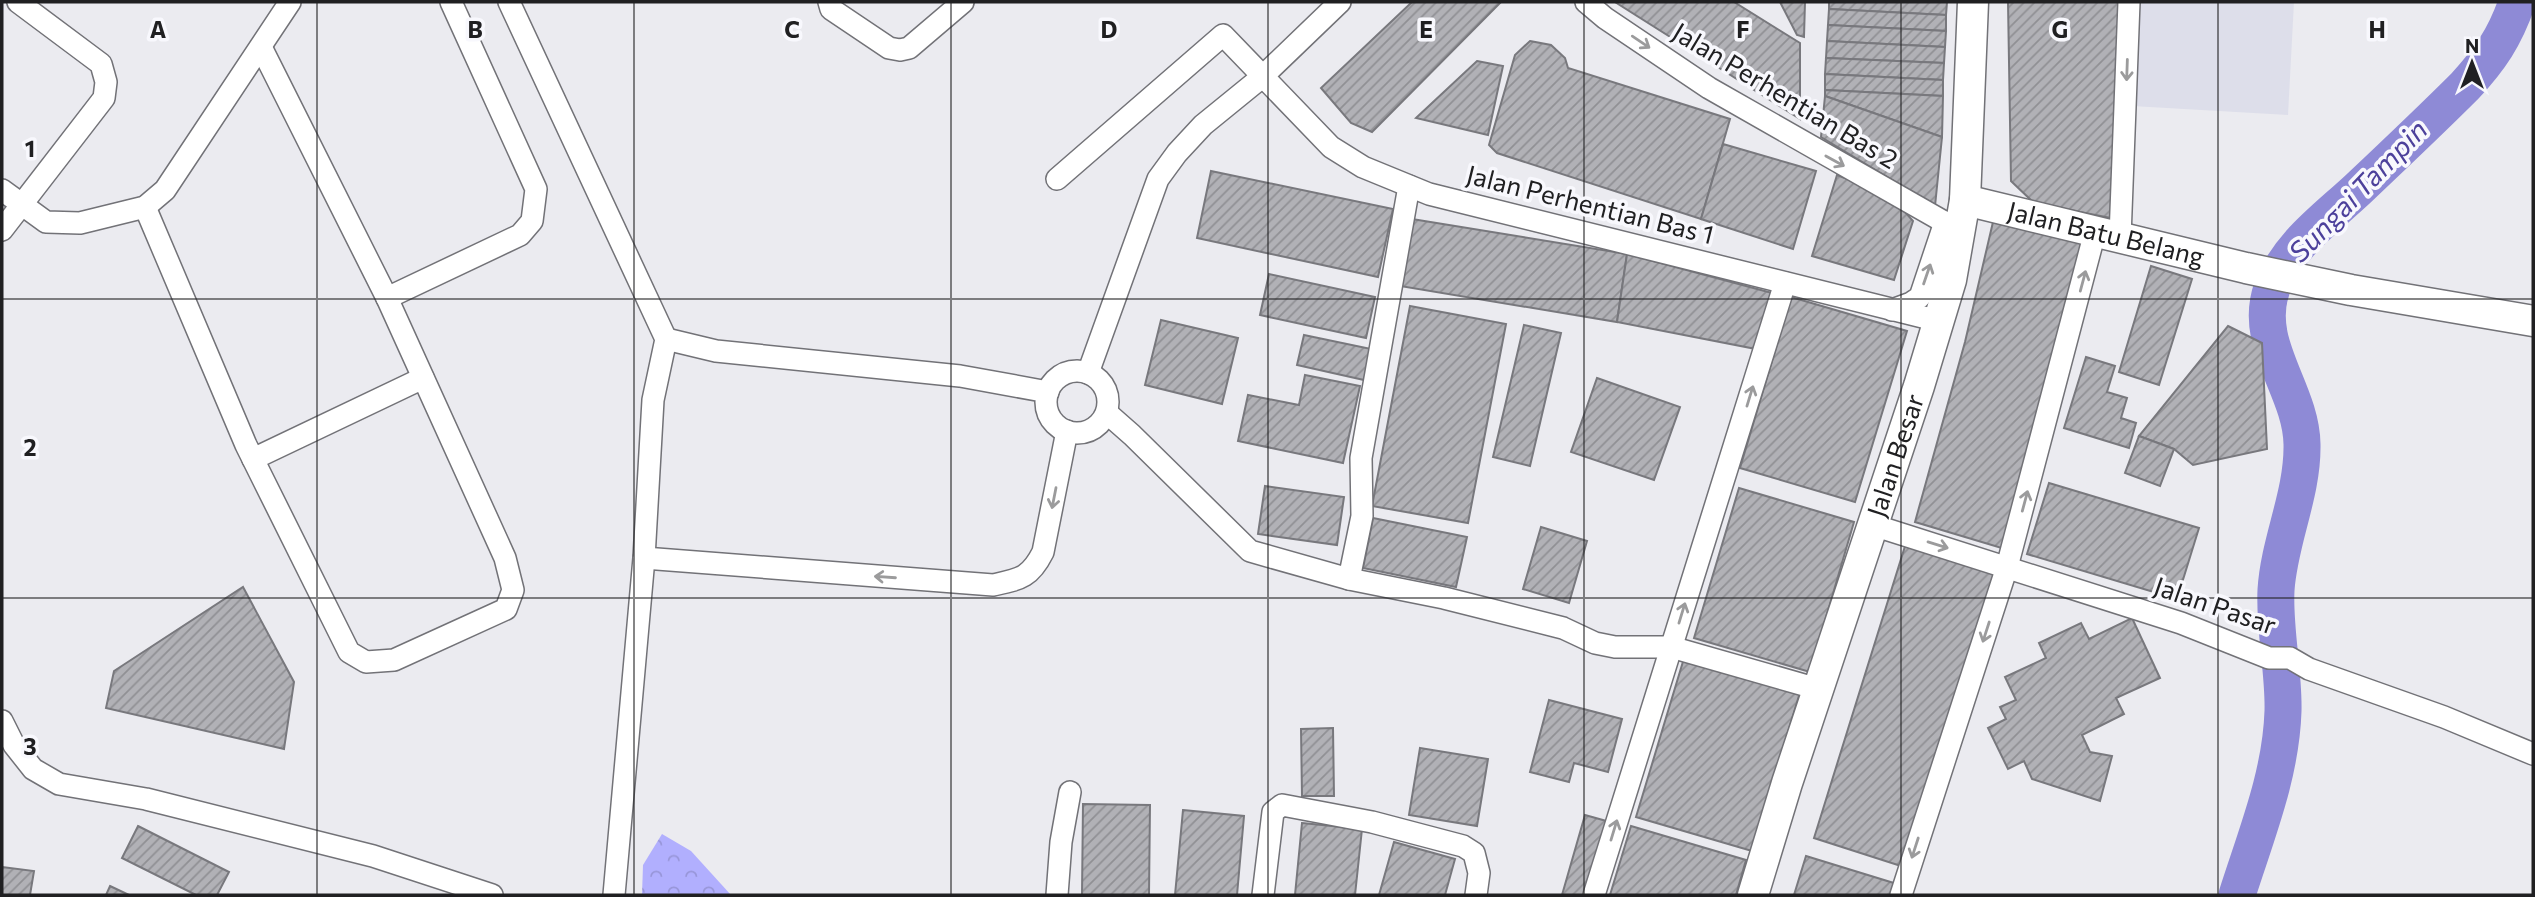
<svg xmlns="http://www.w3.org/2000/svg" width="2535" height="897" font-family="Commissioner,sans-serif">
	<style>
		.built { fill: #dddeea }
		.forest { fill: url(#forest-crowns) }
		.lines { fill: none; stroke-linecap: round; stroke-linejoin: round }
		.river { stroke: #8e8ad6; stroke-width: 37 }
		.building { fill: url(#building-hatch); stroke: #78787d; stroke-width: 2 }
		.street-casing { stroke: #727277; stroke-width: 24 }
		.secondary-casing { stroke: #727277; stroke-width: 33 }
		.street { stroke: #fff; stroke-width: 21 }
		.secondary { stroke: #fff; stroke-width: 30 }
		.oneway { stroke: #9b9b9c }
		.grid { fill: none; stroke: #202022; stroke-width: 2; stroke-opacity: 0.55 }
		.labels { text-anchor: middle; stroke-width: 7; stroke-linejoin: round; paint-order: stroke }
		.street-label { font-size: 26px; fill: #202022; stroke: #f8f8fd }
		.water-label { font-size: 28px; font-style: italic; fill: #4c409b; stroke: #f8f8fd }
		.grid-label { font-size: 23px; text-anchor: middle; font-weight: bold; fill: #202022; stroke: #f8f8fd; stroke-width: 7; stroke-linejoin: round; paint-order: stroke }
	</style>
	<defs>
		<pattern id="forest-crowns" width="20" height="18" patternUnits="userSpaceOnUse" patternTransform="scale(1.75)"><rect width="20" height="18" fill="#b1affe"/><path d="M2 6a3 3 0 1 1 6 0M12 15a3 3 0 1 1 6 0" fill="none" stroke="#9896d9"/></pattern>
		<pattern id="building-hatch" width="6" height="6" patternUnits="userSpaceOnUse" patternTransform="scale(1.75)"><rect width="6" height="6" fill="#b1b1b6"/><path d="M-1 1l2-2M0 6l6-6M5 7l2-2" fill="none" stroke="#909094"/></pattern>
	</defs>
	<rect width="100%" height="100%" fill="#ebebf0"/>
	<!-- built -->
	<path class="built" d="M 2138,2 L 2294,2 L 2288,115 L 2132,106 Z"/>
	<!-- forest -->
	<path class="forest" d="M 662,834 L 691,851 L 731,895 L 642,895 L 643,865 Z"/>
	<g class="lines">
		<!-- river -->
		<path class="river" d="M 2237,895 C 2256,835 2281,775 2283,711 C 2284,671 2274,630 2276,590 C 2279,541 2303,494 2302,444 C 2301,389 2252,344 2272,288 C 2287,246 2327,218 2358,189 C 2394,155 2430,121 2465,86 C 2490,59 2505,37 2517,2"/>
	</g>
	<!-- building -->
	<g class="building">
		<path d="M 1412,2 L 1501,2 L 1372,132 L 1351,123 L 1321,88 Z"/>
		<path d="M 1615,2 L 1734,2 L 1800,43 L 1800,119 Z"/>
		<path d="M 1780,2 L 1805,2 L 1804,37 L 1797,35 Z"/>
		<path d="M 1829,2 L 1947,2 L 1946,15 L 1829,9 Z"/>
		<path d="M 2008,2 L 2119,2 L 2116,219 L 2034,203 L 2011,181 Z"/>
		<path d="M 1829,9 L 1946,15 L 1946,31 L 1828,25 Z"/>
		<path d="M 1828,25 L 1946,31 L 1945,47 L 1827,41 Z"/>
		<path d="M 1530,41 L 1551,45 L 1565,58 L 1568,68 L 1730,119 L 1701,219 L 1497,153 L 1489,145 L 1515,55 Z"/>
		<path d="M 1827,41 L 1945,47 L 1944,63 L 1826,58 Z"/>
		<path d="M 1826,58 L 1944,63 L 1943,80 L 1825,74 Z"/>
		<path d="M 1477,61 L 1503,66 L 1488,135 L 1416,118 Z"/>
		<path d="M 1825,74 L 1943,80 L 1943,96 L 1825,90 Z"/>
		<path d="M 1825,90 L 1943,96 L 1942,137 L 1825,96 Z"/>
		<path d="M 1825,96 L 1942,137 L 1935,206 L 1821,137 Z"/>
		<path d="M 1723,144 L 1816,171 L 1793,249 L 1701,219 Z"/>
		<path d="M 1211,171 L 1393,209 L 1378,277 L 1197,238 Z"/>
		<path d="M 1837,175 L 1891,196 L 1913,221 L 1894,280 L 1812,256 Z"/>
		<path d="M 1412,219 L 1627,254 L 1617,322 L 1400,286 Z"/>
		<path d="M 1993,222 L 2086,239 L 2005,549 L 1915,522 L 1965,342 Z"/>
		<path d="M 1627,254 L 1772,293 L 1756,349 L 1617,322 Z"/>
		<path d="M 2151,266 L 2192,279 L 2159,385 L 2119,372 Z"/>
		<path d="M 1269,274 L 1375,297 L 1366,338 L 1260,315 Z"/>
		<path d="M 1791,297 L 1907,331 L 1855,502 L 1740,468 Z"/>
		<path d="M 1410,306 L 1506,324 L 1468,523 L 1372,506 Z"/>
		<path d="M 1161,320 L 1238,338 L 1222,404 L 1145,385 Z"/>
		<path d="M 1524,325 L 1561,333 L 1530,466 L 1493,457 Z"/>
		<path d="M 2228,326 L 2262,343 L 2267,449 L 2193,465 L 2174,449 L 2139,436 Z"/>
		<path d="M 1304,335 L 1371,349 L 1364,380 L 1297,365 Z"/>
		<path d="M 2086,357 L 2115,366 L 2107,392 L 2127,398 L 2121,418 L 2136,423 L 2129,448 L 2064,428 Z"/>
		<path d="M 1305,375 L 1360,386 L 1343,463 L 1238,441 L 1248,395 L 1299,405 Z"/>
		<path d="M 1597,378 L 1680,407 L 1654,480 L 1571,452 Z"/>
		<path d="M 2139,436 L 2174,449 L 2160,486 L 2125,473 Z"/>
		<path d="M 2049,483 L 2199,528 L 2177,599 L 2027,554 Z"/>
		<path d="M 1265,486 L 1344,497 L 1337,545 L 1258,534 Z"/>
		<path d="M 1739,488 L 1854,522 L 1810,672 L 1694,638 Z"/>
		<path d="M 1373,518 L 1467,537 L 1456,587 L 1363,568 Z"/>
		<path d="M 1541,527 L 1587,541 L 1569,603 L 1523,589 Z"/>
		<path d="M 1906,543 L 1997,571 L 1904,867 L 1814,838 Z"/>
		<path d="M 243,587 L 294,682 L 284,749 L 106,708 L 114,671 Z"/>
		<path d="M 2132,618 L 2160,678 L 2116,698 L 2124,714 L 2082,735 L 2090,752 L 2112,756 L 2100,801 L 2032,779 L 2024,761 L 2008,769 L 1988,728 L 2006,719 L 2000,707 L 2016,700 L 2005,677 L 2046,658 L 2039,643 L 2081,623 L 2089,639 Z"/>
		<path d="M 1685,655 L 1801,689 L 1752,851 L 1636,817 Z"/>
		<path d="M 1549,700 L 1622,719 L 1608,772 L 1574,763 L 1569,782 L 1530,772 Z"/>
		<path d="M 1333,728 L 1334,796 L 1302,796 L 1301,729 Z"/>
		<path d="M 1420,748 L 1488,759 L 1477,826 L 1409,815 Z"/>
		<path d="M 1083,804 L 1150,805 L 1149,895 L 1082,895 Z"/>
		<path d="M 1183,810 L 1244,816 L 1237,895 L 1175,895 Z"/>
		<path d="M 1585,815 L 1610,822 L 1589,895 L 1562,895 Z"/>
		<path d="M 1302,823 L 1362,829 L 1355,895 L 1295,895 Z"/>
		<path d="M 138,826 L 229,872 L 217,895 L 196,895 L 122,858 Z"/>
		<path d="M 1631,826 L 1746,860 L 1736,895 L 1610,895 Z"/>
		<path d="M 1394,842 L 1455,859 L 1445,895 L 1379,895 Z"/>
		<path d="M 1806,856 L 1897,884 L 1894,895 L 1794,895 Z"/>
		<path d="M 2,867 L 34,871 L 30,895 L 2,895 Z"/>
		<path d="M 110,886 L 129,895 L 106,895 Z"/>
	</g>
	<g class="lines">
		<defs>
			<g id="street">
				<path d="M 509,2 L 666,339 L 653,400 L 644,558 L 614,895"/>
				<path d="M 829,2 L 831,9 L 889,48 L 900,50 L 909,48 L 963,2"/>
				<path d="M 1586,2 L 1605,18 L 1709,88 L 1960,231"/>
				<path d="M 1057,179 L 1223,35 L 1331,147 L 1363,167 L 1429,194 L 1939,321"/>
				<path d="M 2,190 L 46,222 L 80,223 L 145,207 L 165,190 L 290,2"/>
				<path d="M 145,207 L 246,445 L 349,652 L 366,662 L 394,660 L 506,609 L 513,590 L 505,558 L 387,298 L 261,47"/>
				<path d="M 2,230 L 104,98 L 106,82 L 101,64 L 18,2"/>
				<path d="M 2120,237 L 2129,2"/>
				<path d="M 387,298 L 520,235 L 532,221 L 536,189 L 451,2"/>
				<path d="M 1892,310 L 1911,303 L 1920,297 L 1945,222"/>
				<path d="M 666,339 L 716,351 L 960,376 L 1048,392"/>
				<circle cx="1077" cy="402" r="31"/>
				<path d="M 1088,373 L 1158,179 L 1177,153 L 1203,125 L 1262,77 L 1340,2"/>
				<path d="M 1107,413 L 1132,435 L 1250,551 L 1349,579 L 1444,598 L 1563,628 L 1595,643 L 1615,647 L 1671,647 L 1818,689"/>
				<path d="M 253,459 L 423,378"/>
				<path d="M 1873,525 L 2181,623 L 2269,658 L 2290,658 L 2309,669 L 2444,717 L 2533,754"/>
				<path d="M 644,558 L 993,585 C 1020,579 1030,578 1043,552 L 1067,431"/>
				<path d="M 1349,579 L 1362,516 L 1361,458 L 1409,186"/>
				<path d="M 2,721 L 14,745 L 33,769 L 59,784 L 146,799 L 373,856 L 492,895"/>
				<path d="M 1057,895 L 1061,842 L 1070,792"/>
				<path d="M 1263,895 L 1273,812 L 1282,805 L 1372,822 L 1463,846 L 1474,853 L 1479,873 L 1476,895"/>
				<path d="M 1594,895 L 1785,283"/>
				<path d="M 1901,895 L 2007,567 L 2095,232"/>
			</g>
			<g id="secondary">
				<path id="s1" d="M 1965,200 L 2246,268 L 2351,290 L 2533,321"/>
				<path id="s2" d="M 1753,895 L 1787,783 L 1919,386 L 1951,280 L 1965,200 L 1973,2"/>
			</g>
		</defs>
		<!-- street casing -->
		<use href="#street" class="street-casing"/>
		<!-- secondary casing -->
		<use href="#secondary" class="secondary-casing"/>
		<!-- street -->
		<use href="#street" class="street"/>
		<!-- secondary -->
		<use href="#secondary" class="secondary"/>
	</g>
	<!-- one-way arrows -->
	<defs><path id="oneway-shaft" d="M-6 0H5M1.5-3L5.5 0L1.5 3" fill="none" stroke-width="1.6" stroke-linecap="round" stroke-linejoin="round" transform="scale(1.75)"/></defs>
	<g class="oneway">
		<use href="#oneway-shaft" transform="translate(1641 42) rotate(34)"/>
		<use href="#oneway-shaft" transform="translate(2127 70) rotate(92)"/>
		<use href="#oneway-shaft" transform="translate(1835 161) rotate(29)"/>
		<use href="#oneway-shaft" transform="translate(1927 274) rotate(-71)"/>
		<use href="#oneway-shaft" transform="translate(2083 281) rotate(-75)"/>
		<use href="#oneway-shaft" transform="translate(1750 396) rotate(-73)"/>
		<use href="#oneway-shaft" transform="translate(1054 498) rotate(101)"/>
		<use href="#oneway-shaft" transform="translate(2025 501) rotate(-75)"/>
		<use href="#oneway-shaft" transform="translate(1938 545) rotate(17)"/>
		<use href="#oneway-shaft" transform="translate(885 577) rotate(-176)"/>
		<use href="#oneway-shaft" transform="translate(1682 613) rotate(-73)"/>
		<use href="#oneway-shaft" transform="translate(1986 632) rotate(108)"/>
		<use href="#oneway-shaft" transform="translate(1614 830) rotate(-73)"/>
		<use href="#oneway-shaft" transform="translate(1915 848) rotate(108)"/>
	</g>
	<!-- grid -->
	<path class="grid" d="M 317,2 L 317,895M 634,2 L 634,895M 951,2 L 951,895M 1268,2 L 1268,895M 1584,2 L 1584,895M 1901,2 L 1901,895M 2218,2 L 2218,895M 2,299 L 2533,299M 2,598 L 2533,598"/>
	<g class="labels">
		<!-- street labels -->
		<g class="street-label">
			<text transform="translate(1785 96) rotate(31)" y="9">Jalan Perhentian Bas 2</text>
			<text transform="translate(1590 205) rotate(14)" y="9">Jalan Perhentian Bas 1</text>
			<text dy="9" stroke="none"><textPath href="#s1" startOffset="145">Jalan Batu Belang</textPath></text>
			<text dy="9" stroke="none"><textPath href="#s2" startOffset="462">Jalan Besar</textPath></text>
			<text transform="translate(2215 606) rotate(19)" y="9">Jalan Pasar</text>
		</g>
		<!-- water labels -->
		<g class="water-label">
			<text transform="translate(2358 191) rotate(-46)" y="10">Sungai Tampin</text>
		</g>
	</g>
	<g class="grid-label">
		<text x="158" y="38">A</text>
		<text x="475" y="38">B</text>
		<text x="792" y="38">C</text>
		<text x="1109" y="38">D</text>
		<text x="1426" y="38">E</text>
		<text x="1743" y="38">F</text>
		<text x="2060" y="38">G</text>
		<text x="2377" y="38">H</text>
		<text x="30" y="157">1</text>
		<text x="30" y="456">2</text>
		<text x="30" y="755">3</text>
	</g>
	<!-- border -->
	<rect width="2535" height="897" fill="none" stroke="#202022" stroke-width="7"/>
	<!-- north arrow -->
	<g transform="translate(2472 63)" stroke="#f8f8fd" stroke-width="5" paint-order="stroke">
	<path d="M0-5L12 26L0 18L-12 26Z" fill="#202022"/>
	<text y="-10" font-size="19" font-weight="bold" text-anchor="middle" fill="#202022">N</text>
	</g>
</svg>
